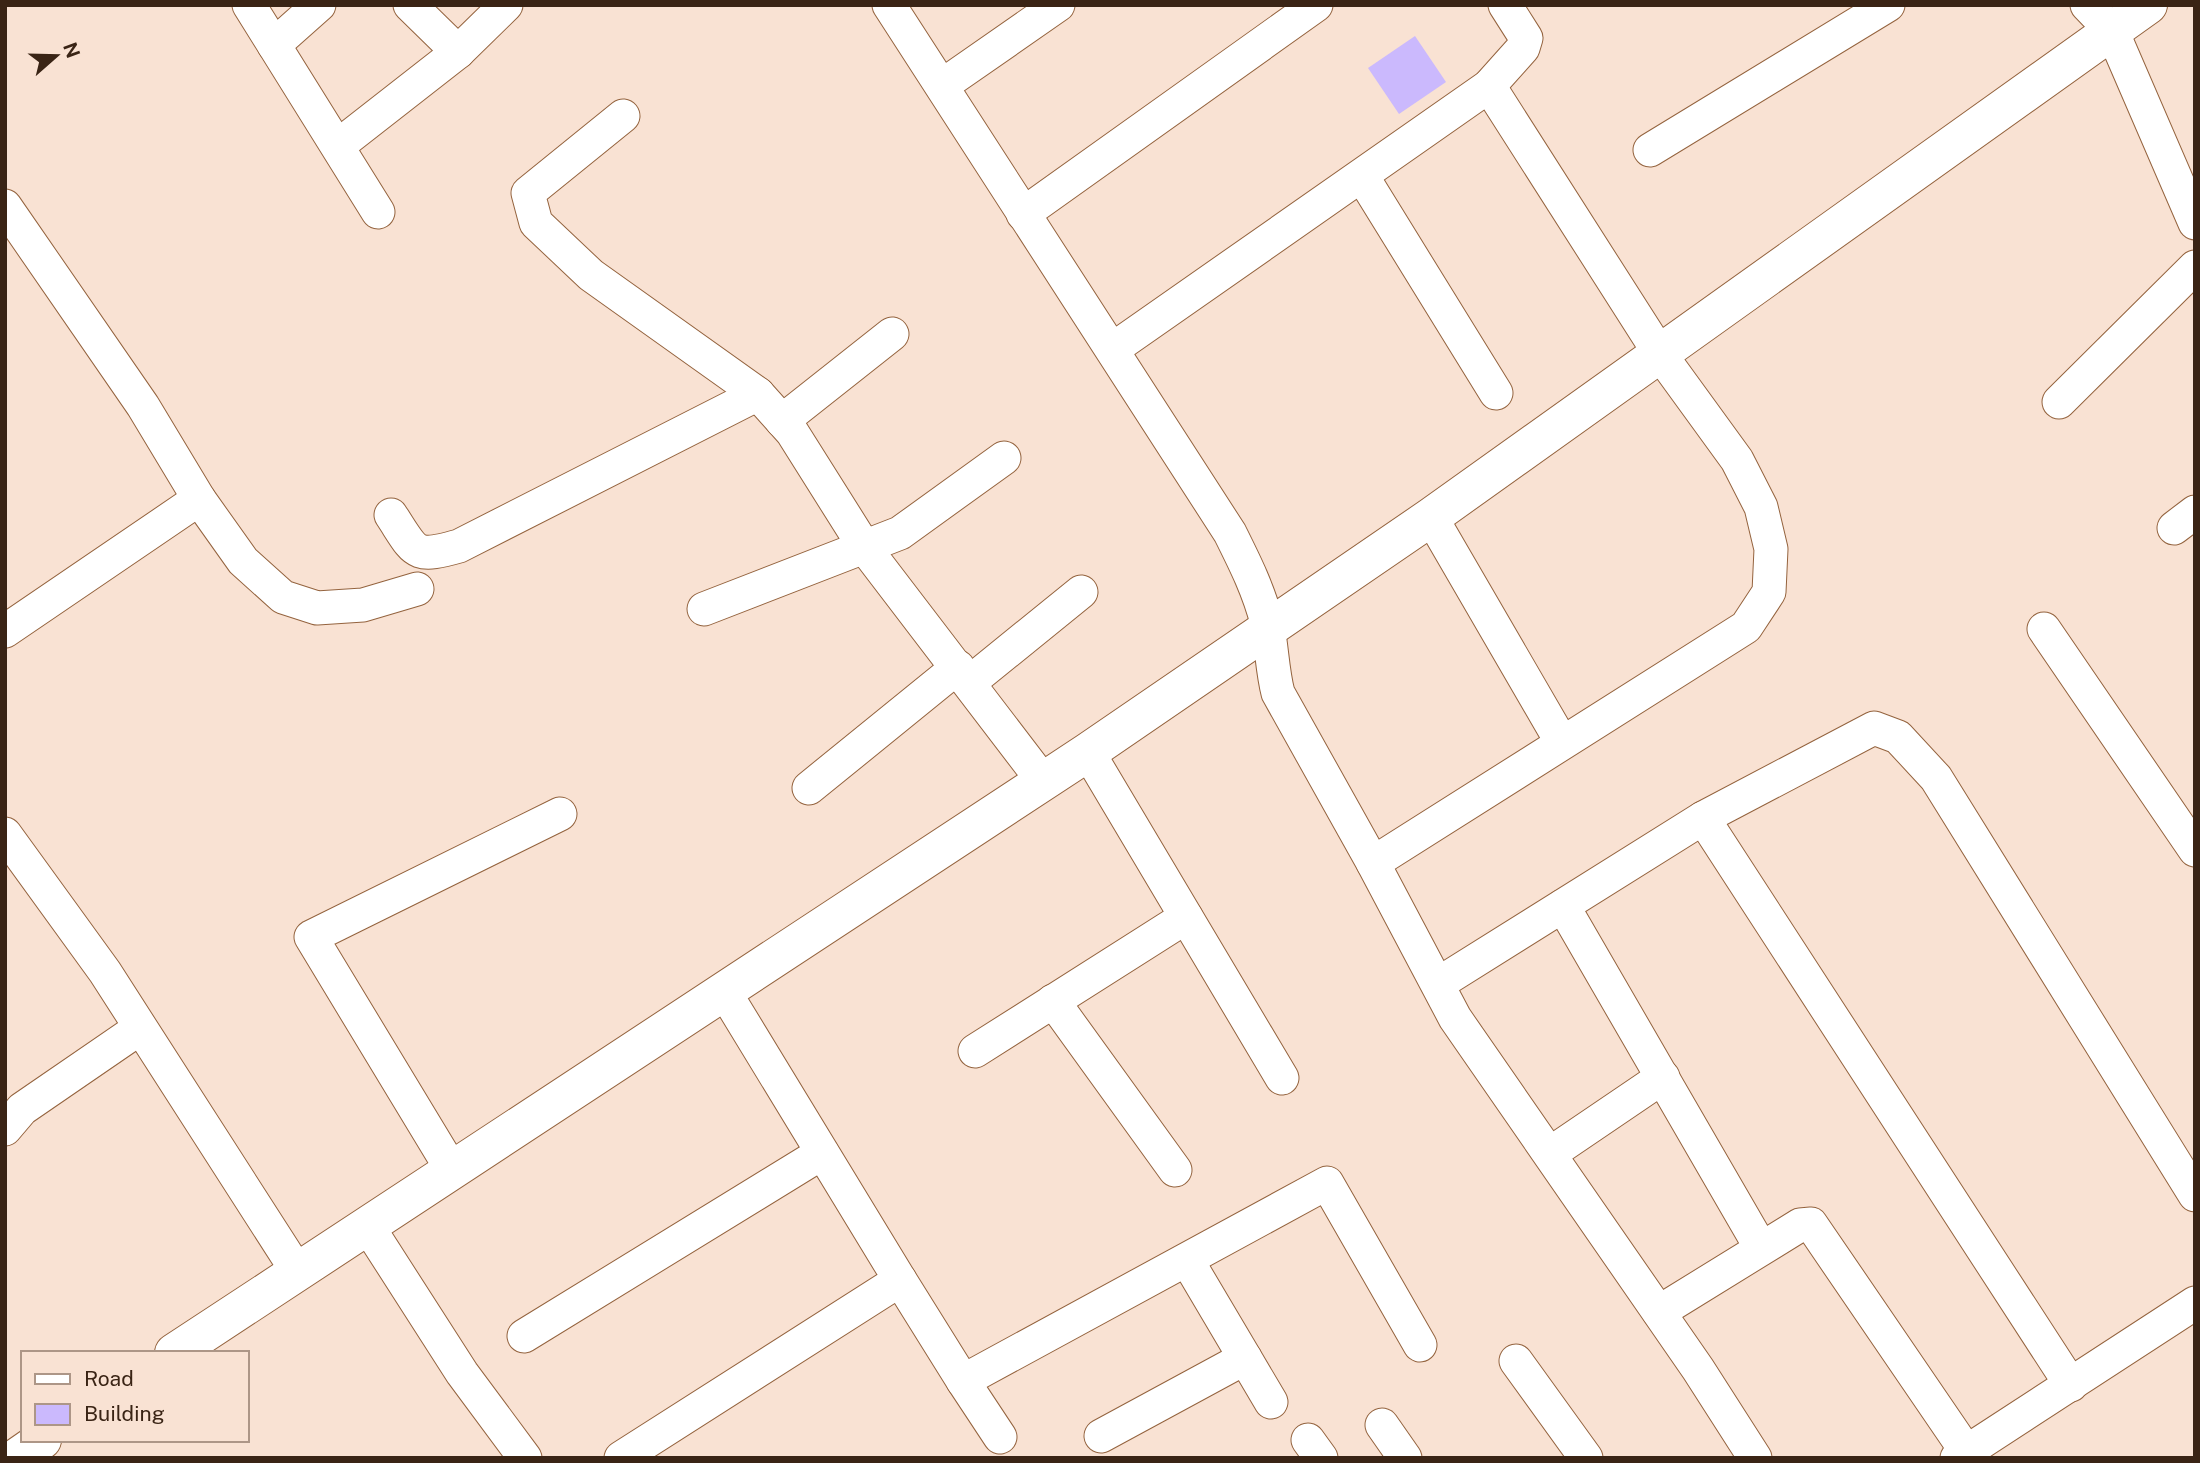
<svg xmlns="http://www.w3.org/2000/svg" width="2200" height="1463" font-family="'Public Sans',sans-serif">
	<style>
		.building { fill: #cbb9fd }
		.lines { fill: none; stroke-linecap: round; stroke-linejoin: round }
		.minor-casing { stroke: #94633e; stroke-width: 35 }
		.tertiary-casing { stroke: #94633e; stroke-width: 40 }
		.minor { stroke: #fff; stroke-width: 33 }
		.tertiary { stroke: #fff; stroke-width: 38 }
	</style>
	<rect width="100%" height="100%" fill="#f9e2d3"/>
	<!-- building -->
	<path class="building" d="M 1415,36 L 1446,82 L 1399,114 L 1368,68 Z"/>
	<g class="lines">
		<defs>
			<g id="minor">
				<path d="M 249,5 L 378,212"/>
				<path d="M 410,5 L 458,52"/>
				<path d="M 889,5 L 1230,533 C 1245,563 1259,591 1267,623 C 1272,646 1272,670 1278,693 L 1373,863 L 1455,1018 L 1698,1369 L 1755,1458"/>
				<path d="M 2087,5 L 2112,31 L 2195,223"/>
				<path d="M 274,45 L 319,5"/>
				<path d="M 943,85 L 1058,5"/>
				<path d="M 623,116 L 528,193 L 536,223 L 591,275 L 758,394 L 792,432 L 865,548 L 1043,781"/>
				<path d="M 339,145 L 458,52 L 506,5"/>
				<path d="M 1650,150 L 1888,5"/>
				<path d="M 1362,176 L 1496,393"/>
				<path d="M 5,206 L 143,406 L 199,499 L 243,561 L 283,597 L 317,608 L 363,605 L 417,589"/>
				<path d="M 1023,214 L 1316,5"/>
				<path d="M 1113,349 L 1489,86 L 1523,48 L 1526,38 L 1505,5"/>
				<path d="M 2059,402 L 2195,267"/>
				<path d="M 782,421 L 892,334"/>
				<path d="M 391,515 C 416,553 413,559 459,546 L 758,394"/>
				<path d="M 1431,517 L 1561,741"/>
				<path d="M 2174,528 L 2195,512"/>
				<path d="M 704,609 L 900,533 L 1004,458"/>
				<path d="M 2044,629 L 2195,850"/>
				<path d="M 5,631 L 199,499"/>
				<path d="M 970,682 L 1081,592"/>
				<path d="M 1088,752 L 1282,1078"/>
				<path d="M 809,788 L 958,667"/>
				<path d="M 1703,818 L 1874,728 L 1898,737 L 1936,778 L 2195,1195"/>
				<path d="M 5,834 L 105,972 L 297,1271"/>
				<path d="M 1373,863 L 1746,627 L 1769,592 L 1771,549 L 1761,507 L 1737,460 L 1660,354 L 1489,86"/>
				<path d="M 1563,906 L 1761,1248"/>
				<path d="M 1438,984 L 1703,818 L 2071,1385"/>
				<path d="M 1053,1001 L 1175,1170"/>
				<path d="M 975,1051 L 1186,917"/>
				<path d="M 5,1129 L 22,1109 L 140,1028"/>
				<path d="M 1551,1153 L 1663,1077"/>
				<path d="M 452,1170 L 311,937 L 560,814"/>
				<path d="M 367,1225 L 462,1373 L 525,1458"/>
				<path d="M 900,1280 L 963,1381 L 1327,1183 L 1420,1345"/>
				<path d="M 1659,1312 L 1800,1225 L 1811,1224 L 1966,1451"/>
				<path d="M 524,1336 L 822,1153"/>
				<path d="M 1245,1358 L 1271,1402"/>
				<path d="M 1516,1361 L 1586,1458"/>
				<path d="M 963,1381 L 1000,1437"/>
				<path d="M 1382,1425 L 1405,1458"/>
				<path d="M 1101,1436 L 1245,1358 L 1187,1260"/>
				<path d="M 1308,1440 L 1321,1458"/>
				<path d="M 621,1458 L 900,1280 L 724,991"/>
				<path d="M 1957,1458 L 2195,1303"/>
			</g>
			<g id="tertiary">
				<path d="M 174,1353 L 1088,752 L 1431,517 L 2148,5"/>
				<path d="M 16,1458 L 42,1440"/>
			</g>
		</defs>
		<!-- minor casing -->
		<use href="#minor" class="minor-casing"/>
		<!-- tertiary casing -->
		<use href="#tertiary" class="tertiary-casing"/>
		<!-- minor -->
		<use href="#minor" class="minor"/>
		<!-- tertiary -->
		<use href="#tertiary" class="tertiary"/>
	</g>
	<!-- border -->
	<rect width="2200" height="1463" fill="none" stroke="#3a2415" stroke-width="14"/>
	<!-- legend -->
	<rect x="21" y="1351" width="228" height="91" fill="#f9e2d3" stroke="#ad9687" stroke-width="2"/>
	<rect x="35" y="1374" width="35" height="10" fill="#ffffff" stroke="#ad9687" stroke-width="2"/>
	<text x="84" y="1386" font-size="21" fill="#3a2415">Road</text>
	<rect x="35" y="1404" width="35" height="21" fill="#cbb9fd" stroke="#ad9687" stroke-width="2"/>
	<text x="84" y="1421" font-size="21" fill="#3a2415">Building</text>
	<!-- north arrow -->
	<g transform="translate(56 56) rotate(70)" stroke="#f9e2d3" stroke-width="5" paint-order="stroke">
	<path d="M0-5L12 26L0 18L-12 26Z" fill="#3a2415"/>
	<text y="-10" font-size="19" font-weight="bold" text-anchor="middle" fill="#3a2415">N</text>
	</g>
</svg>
